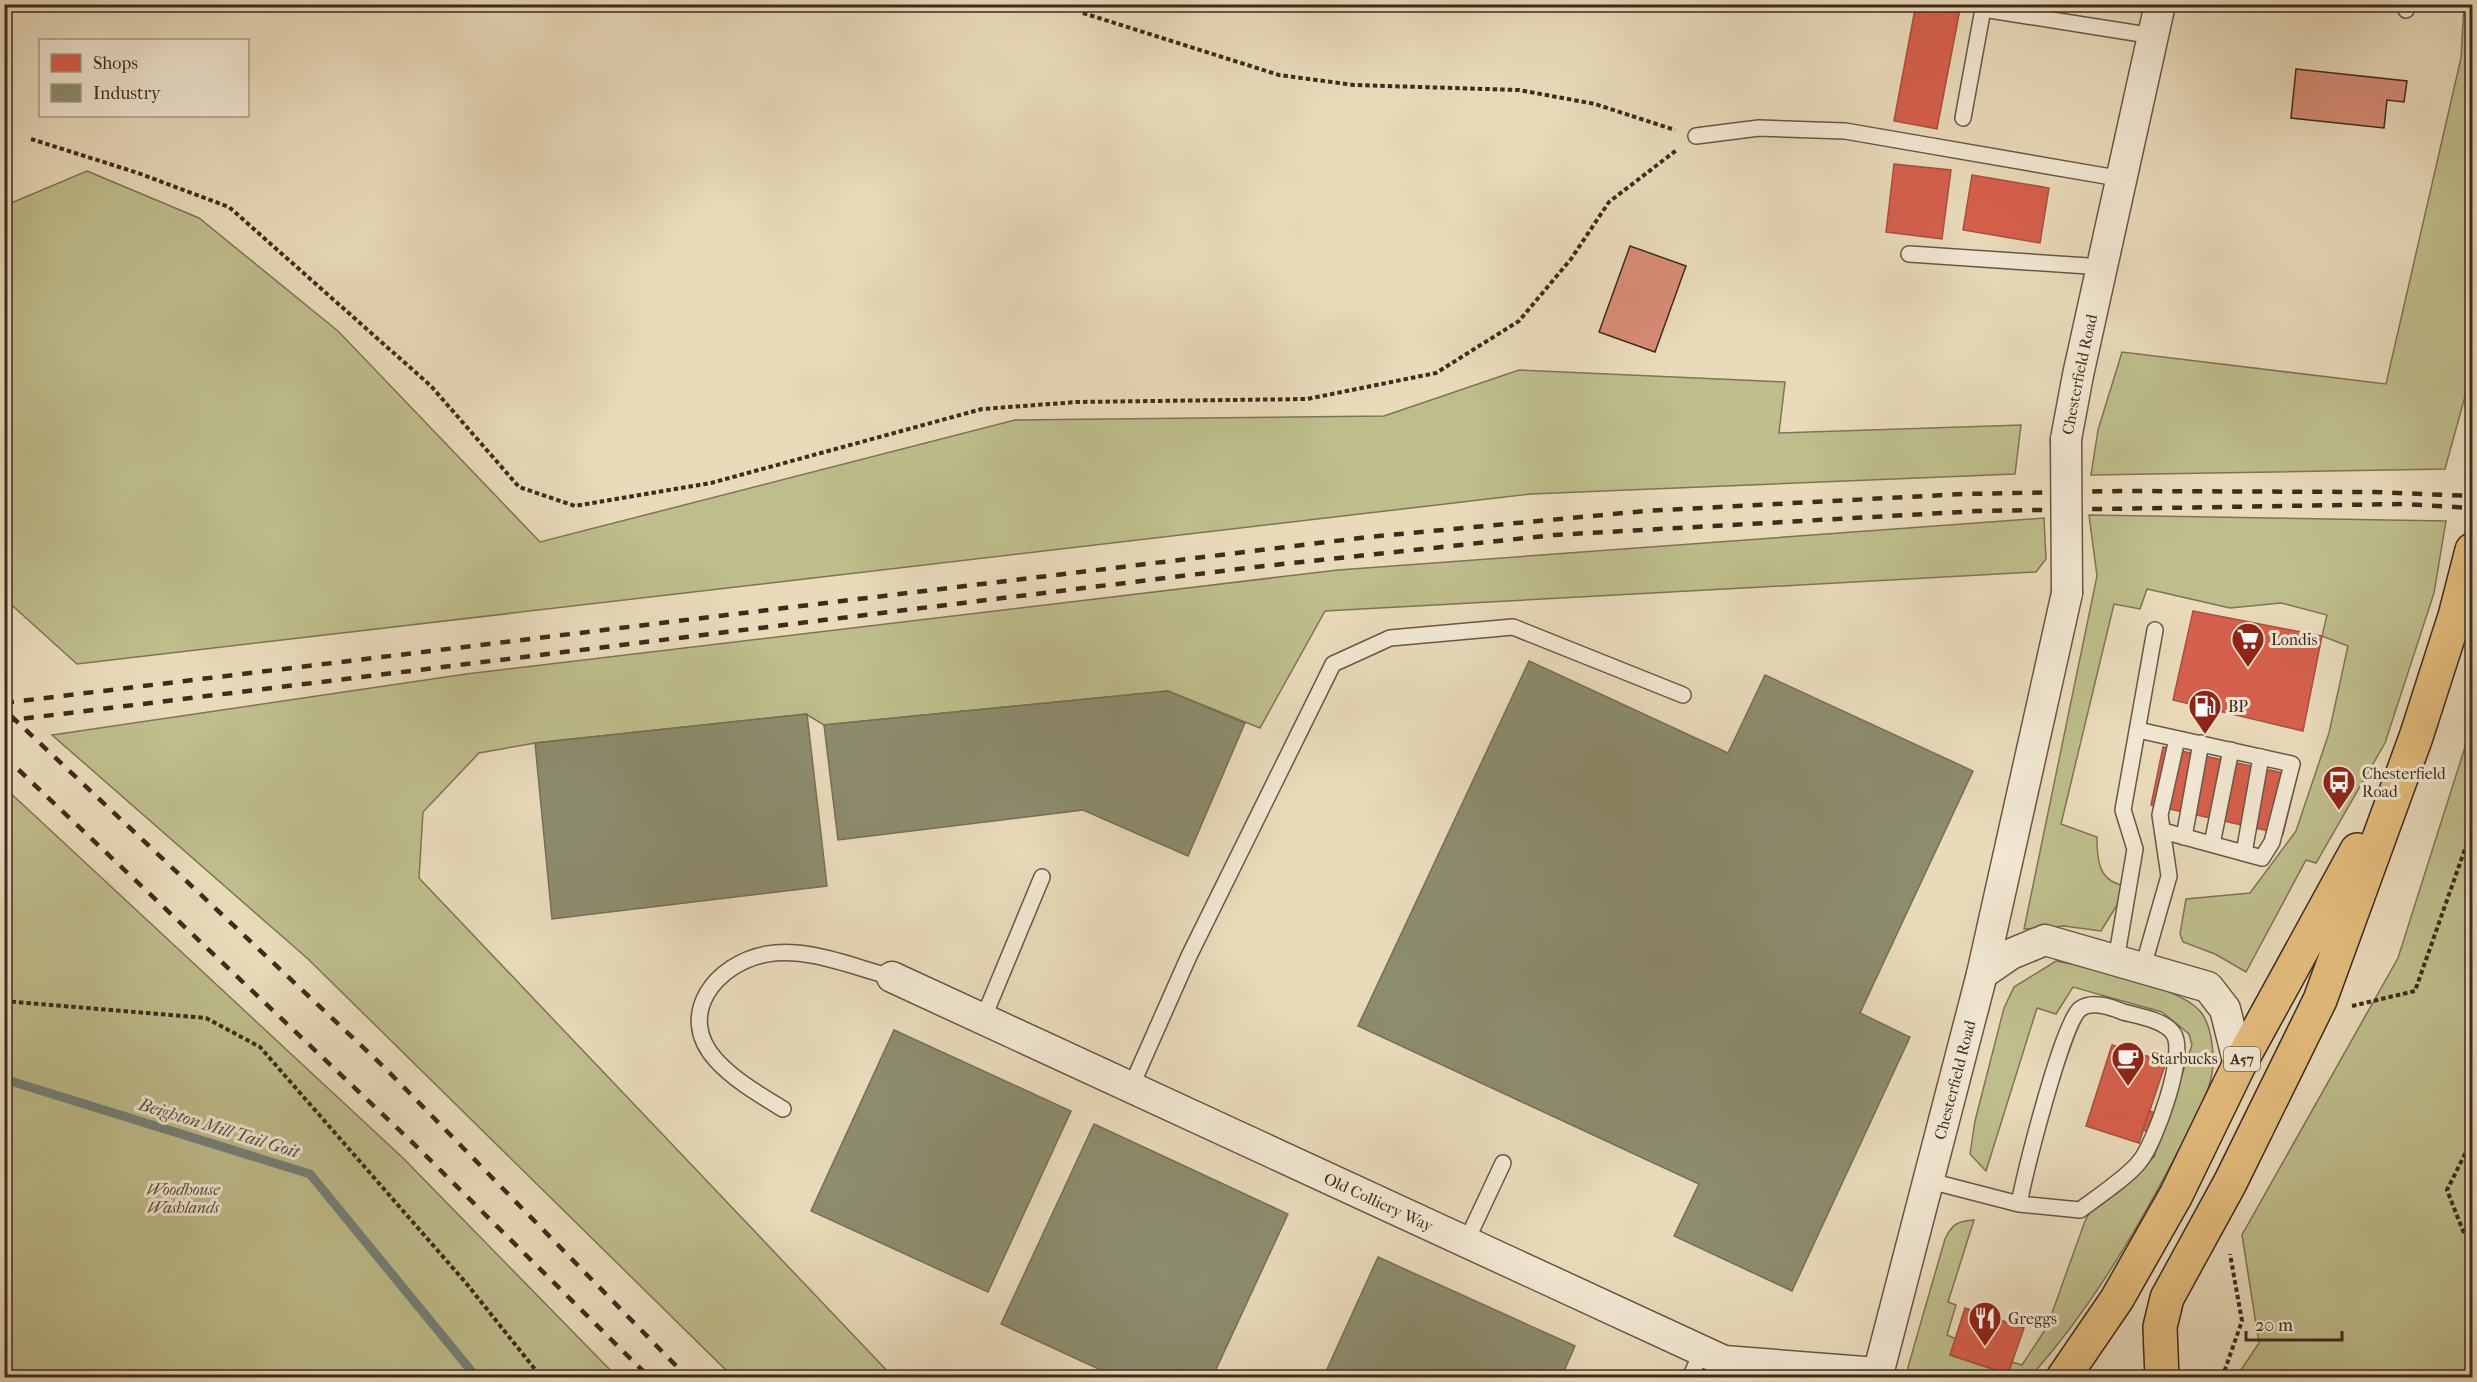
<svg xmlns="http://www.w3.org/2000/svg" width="2477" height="1382" font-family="'IM FELL French Canon',serif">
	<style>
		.green { fill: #bebd8b; stroke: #7e7454; stroke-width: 1.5 }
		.shops { fill: #d6604d; stroke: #a8503f; stroke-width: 1.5 }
		.industry { fill: #8c8c6e; stroke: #756f56; stroke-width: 1.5 }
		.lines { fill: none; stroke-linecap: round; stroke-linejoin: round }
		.stream { stroke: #758179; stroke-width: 9 }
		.building { fill: #d78c75; stroke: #3e2b1e; stroke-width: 1.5 }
		.service-casing { stroke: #695745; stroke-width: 18 }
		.minor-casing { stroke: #695745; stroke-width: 33 }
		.trunk-casing { stroke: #3e2b1e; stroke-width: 36 }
		.path { stroke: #3e2b1e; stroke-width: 4; stroke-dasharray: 4.5 3; stroke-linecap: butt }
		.service { stroke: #f1e7d2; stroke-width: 15 }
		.minor { stroke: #f1e7d2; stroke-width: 30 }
		.trunk { stroke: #e4bd7d; stroke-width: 33 }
		.rail { stroke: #3e2b1e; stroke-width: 4.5; stroke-dasharray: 10 10; stroke-linecap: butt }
		.minor-bridge-casing { stroke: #695745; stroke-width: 33; stroke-linecap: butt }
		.minor-bridge { stroke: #f1e7d2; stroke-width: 30 }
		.labels { text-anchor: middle; stroke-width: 6; stroke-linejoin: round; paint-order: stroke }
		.shield { fill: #f1e7d2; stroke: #746354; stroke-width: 1.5 }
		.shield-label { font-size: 15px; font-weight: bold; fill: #3e2b1e }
		.street-label { font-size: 16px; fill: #3e2b1e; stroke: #f1e7d2 }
		.poi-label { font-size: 16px; fill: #3e2b1e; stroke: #f1e7d2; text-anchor: start }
		.park-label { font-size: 16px; font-style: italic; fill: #584834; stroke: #f1e7d2 }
		.water-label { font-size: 18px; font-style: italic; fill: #554f44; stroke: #f1e7d2 }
	</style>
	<rect width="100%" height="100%" fill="#e9daba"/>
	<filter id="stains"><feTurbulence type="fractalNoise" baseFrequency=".00333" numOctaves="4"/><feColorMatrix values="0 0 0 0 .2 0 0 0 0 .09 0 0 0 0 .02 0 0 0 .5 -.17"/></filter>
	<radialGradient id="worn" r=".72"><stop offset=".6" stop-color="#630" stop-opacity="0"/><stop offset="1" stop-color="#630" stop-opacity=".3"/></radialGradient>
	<!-- green -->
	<g class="green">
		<path d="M 2464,5 L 2472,5 L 2472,371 L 2445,469 L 2091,475 L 2098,430 L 2122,352 L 2386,384 L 2461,58 Z"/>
		<path d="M 87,171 L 199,218 L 338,331 L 540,542 L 1015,420 L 1384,416 L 1519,370 L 1785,382 L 1779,433 L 2021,425 L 2015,474 L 1531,494 L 77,664 L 5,599 L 4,206 Z"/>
		<path d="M 2089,515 L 2446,521 L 2434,593 L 2385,743 L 2316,863 L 2306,860 L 2246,972 L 2215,954 L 2183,942 L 2180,934 L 2186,899 L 2250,893 L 2296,831 L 2329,733 L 2348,646 L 2322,636 L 2327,615 L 2281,603 L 2230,608 L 2147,589 L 2140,609 L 2114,604 L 2061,824 L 2097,837 C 2097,859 2098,880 2122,885 L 2119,902 L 2101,931 L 2064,926 L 2024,929 L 2097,576 Z"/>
		<path d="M 2044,518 L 2046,559 L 2036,572 L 1325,611 L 1260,728 L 1168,691 L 824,725 L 806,714 L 535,743 L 479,753 L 423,812 L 419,878 L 893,1377 L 733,1377 L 307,958 L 52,735 L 466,674 L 1338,570 Z"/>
		<path d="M 2472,725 L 2472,1377 L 2241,1377 L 2241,1370 L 2259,1343 L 2242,1235 L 2398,958 Z"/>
		<path d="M 5,788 L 403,1158 L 617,1377 L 5,1377 Z"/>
		<path d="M 2056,961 C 2088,967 2186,987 2203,1015 C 2212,1029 2215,1058 2212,1074 C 2206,1104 2187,1134 2173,1161 C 2132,1238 2088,1313 2030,1377 L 1910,1377 L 1908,1367 L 1945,1239 C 1952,1224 1958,1221 1974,1220 L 1948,1302 L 1956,1305 L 1947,1335 L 1956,1339 L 1950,1355 L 2008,1374 L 2012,1362 L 2022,1365 L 2047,1327 L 2085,1221 L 2093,1207 L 2154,1157 L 2192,1045 L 2189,1034 L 2162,1012 L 2073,987 L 2056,1014 L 2037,1008 L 1986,1171 L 1970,1154 L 1975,1121 L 2004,1008 L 2014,987 Z"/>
	</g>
	<!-- shops -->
	<g class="shops">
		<path d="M 1916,4 L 1961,4 L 1937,129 L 1894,121 Z"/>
		<path d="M 1894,164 L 1951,170 L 1942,239 L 1886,232 Z"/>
		<path d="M 1972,175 L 2049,188 L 2040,243 L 1963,230 Z"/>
		<path d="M 2193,611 L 2322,636 L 2303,731 L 2173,700 Z"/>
		<path d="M 2163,747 L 2297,776 L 2283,834 L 2151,805 Z"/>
		<path d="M 2112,1045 L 2166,1062 L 2139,1143 L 2086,1126 Z"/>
		<path d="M 2149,1111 L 2158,1114 L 2151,1133 L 2143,1130 Z"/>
		<path d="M 1965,1308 L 2024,1328 L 2008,1374 L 1950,1355 Z"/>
	</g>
	<!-- industry -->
	<g class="industry">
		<path d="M 1529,661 L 1728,753 L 1765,675 L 1973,771 L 1860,1013 L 1910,1037 L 1792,1291 L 1674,1236 L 1699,1184 L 1358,1026 Z"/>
		<path d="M 1168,691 L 1245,723 L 1188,856 L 1083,810 L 838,840 L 824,725 Z"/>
		<path d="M 807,714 L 827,886 L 552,919 L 535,743 Z"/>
		<path d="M 894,1030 L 1071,1111 L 988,1292 L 811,1211 Z"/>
		<path d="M 1094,1124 L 1288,1214 L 1212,1378 L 1118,1378 L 1001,1324 Z"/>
		<path d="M 1378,1257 L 1575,1346 L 1561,1378 L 1323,1378 Z"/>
	</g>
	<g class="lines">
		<!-- stream -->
		<path class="stream" d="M 4,1079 L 310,1174 L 477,1378"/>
	</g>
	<!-- building -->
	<g class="building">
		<path d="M 2296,69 L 2407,81 L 2404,102 L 2387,100 L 2384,128 L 2291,118 Z"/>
		<path d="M 1630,246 L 1686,266 L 1655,352 L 1599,332 Z"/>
	</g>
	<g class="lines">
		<defs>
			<g id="service">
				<path d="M 2406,10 L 2407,4"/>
				<path d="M 1963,118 L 1983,9 L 2154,36"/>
				<path d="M 1696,136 L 1759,128 L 1845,131 L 2123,179"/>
				<path d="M 1909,254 L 2103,267"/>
				<path d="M 2138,730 L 2292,764 L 2272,842 L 2262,858 L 2163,831"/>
				<path d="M 2184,837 L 2201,743"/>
				<path d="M 2212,844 L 2231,750"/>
				<path d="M 2244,853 L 2261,757"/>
				<path d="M 2116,960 L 2135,849 L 2123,810 L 2155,630"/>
				<path d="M 2143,967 L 2169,876 L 2160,815 L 2177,739"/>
				<path d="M 983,1019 L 1042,877"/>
				<path d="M 1131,1087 L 1189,956 L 1333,664 L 1390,638 L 1513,627 L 1683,695"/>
				<path d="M 783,1109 C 760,1095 734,1080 716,1060 C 675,1015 716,963 767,954 C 808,947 853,967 892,977"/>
				<path d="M 1930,1181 L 2019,1204 C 2025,1173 2062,1024 2080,1009 C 2092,1000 2111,1007 2123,1012 C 2138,1016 2164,1020 2173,1033 C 2188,1052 2155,1143 2140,1161 C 2129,1176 2096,1198 2080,1210 L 2019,1204"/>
				<path d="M 1466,1242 L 1503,1163"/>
				<path d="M 1690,1378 L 1702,1351"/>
			</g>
			<g id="minor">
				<path id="s1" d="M 2066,439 L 2078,375 L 2160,4"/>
				<path d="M 1982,974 L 2011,954 L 2045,940 L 2208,987 L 2225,1009 L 2239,1065"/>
				<path id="s2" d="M 892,977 L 1724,1361 L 1877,1373"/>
				<path id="s3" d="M 1877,1378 L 1982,974 L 2067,593"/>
			</g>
			<g id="trunk">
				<path d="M 2063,1378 L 2117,1299 L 2176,1195 L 2239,1065 L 2357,850"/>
				<path d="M 2162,1378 L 2160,1327 L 2167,1298 L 2230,1183 L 2320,1000 L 2416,737 L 2455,616 L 2472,550"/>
			</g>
		</defs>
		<!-- service casing -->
		<use href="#service" class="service-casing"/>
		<!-- minor casing -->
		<use href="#minor" class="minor-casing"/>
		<!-- trunk casing -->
		<use href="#trunk" class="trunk-casing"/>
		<!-- path -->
		<g class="path">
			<path d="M 1083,13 L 1279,75 L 1354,85 L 1519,90 L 1595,104 L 1675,130"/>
			<path d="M 31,139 L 138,173 L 229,207 L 431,386 L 519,487 L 575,506 L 711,483 L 982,409 L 1077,402 L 1307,399 L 1436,373 L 1519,321 L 1571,259 L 1609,202 L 1678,149"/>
			<path d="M 4,1001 L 206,1018 L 260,1047 L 466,1283 L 542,1378"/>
			<path d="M 2352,1006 L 2415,991 L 2472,829"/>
			<path d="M 2472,1140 L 2447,1190 L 2463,1231 L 2472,1241"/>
			<path d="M 2222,1378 L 2242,1321 L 2230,1254"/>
		</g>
		<!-- service -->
		<use href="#service" class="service"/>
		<!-- minor -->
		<use href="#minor" class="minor"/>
		<!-- trunk -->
		<use href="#trunk" class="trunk"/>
		<!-- rail -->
		<g class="rail">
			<path d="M 4,703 L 1368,537 L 1645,511 L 1963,494 L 2121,491 L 2373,492 L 2472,496"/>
			<path d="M 11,716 L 385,1068 L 688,1378"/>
			<path d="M 4,721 L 1255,567 L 1554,535 L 1978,511 L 2404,504 L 2472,508"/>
			<path d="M 4,756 L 414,1144 L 650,1378"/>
		</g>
		<defs>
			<path id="minor-bridge" d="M 2066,439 L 2067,593"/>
		</defs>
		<!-- minor-bridge casing -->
		<use href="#minor-bridge" class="minor-bridge-casing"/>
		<!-- minor-bridge -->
		<use href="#minor-bridge" class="minor-bridge"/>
	</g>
	<!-- icons -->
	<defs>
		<symbol id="supermarket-pin" viewBox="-11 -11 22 30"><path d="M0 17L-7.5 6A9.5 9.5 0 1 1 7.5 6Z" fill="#8f2418" stroke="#f1e7d2"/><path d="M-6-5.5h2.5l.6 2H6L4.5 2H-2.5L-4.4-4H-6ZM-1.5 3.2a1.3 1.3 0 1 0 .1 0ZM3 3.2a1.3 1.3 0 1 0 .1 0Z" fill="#fff"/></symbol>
		<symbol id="fuel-pin" viewBox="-11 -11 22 30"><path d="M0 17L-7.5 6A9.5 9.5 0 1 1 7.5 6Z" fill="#8f2418" stroke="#f1e7d2"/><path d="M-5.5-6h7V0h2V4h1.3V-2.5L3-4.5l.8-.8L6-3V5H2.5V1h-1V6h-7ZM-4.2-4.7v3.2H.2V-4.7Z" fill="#fff"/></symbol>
		<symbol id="bus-pin" viewBox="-11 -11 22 30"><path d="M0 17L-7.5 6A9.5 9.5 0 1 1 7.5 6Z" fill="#8f2418" stroke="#f1e7d2"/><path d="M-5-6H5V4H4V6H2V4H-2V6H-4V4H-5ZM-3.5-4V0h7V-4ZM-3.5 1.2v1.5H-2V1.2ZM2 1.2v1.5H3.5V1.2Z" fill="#fff"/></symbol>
		<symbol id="cafe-pin" viewBox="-11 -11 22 30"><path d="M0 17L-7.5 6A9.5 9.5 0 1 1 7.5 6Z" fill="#8f2418" stroke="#f1e7d2"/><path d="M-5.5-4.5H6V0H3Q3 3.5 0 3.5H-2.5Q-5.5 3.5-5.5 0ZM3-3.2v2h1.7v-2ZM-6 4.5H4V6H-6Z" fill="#fff"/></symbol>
		<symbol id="restaurant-pin" viewBox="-11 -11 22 30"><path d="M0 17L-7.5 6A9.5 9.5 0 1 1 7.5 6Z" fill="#8f2418" stroke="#f1e7d2"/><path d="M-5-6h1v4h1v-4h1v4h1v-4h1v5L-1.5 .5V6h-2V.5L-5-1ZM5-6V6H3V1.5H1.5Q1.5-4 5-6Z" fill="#fff"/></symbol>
	</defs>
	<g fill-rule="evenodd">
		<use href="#supermarket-pin" x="2229" y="620" width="38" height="52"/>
		<use href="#fuel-pin" x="2186" y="687" width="38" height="52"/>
		<use href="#bus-pin" x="2320" y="763" width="38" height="52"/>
		<use href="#cafe-pin" x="2109" y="1039" width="38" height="52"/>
		<use href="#restaurant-pin" x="1966" y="1299" width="38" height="52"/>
	</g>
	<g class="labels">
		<!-- shield labels -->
		<rect class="shield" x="2224" y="1047" width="36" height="24" rx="4.5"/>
		<g class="shield-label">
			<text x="2242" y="1064">A57</text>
		</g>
		<!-- street labels -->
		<g class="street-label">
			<text dy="6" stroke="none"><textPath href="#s1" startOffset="66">Chesterfield Road</textPath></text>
			<text dy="6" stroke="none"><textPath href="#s3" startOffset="308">Chesterfield Road</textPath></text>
			<text dy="6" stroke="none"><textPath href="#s2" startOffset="536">Old Colliery Way</textPath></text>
		</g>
		<!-- poi labels -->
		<g class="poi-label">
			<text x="2271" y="645">Londis</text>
			<text x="2228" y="712">BP</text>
			<text x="2362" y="779">Chesterfield<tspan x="2362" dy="18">Road</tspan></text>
			<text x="2151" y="1064">Starbucks</text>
			<text x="2008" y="1324">Greggs</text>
		</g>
		<!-- park labels -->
		<g class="park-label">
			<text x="183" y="1195">Woodhouse<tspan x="183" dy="18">Washlands</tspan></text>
		</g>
		<!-- water labels -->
		<g class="water-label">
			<text transform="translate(219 1128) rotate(17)" y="6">Beighton Mill Tail Goit</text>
		</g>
	</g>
	<!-- margin -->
	<rect width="2477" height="1382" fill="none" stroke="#e9daba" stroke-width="24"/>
	<rect x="6" y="6" width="2465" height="1370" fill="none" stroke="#3e2b1e" stroke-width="3"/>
	<rect x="12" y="12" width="2453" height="1358" fill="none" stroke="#3e2b1e" stroke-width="1.5"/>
	<!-- legend -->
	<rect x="39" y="39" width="210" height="78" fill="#f1e7d2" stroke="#a99c8a" stroke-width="1.5"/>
	<rect x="51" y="54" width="30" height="18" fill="#d6604d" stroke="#a99c8a" stroke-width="1.5"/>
	<text x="93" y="69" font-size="18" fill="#3e2b1e">Shops</text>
	<rect x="51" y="84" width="30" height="18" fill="#8c8c6e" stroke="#a99c8a" stroke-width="1.5"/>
	<text x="93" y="99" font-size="18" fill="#3e2b1e">Industry</text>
	<!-- scale -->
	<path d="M2246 1331v9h96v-9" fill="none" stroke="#3e2b1e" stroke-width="3"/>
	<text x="2255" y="1331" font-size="18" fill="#3e2b1e" stroke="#f1e7d2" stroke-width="4.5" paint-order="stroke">20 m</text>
	<rect width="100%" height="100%" filter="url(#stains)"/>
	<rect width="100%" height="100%" fill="url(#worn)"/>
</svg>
